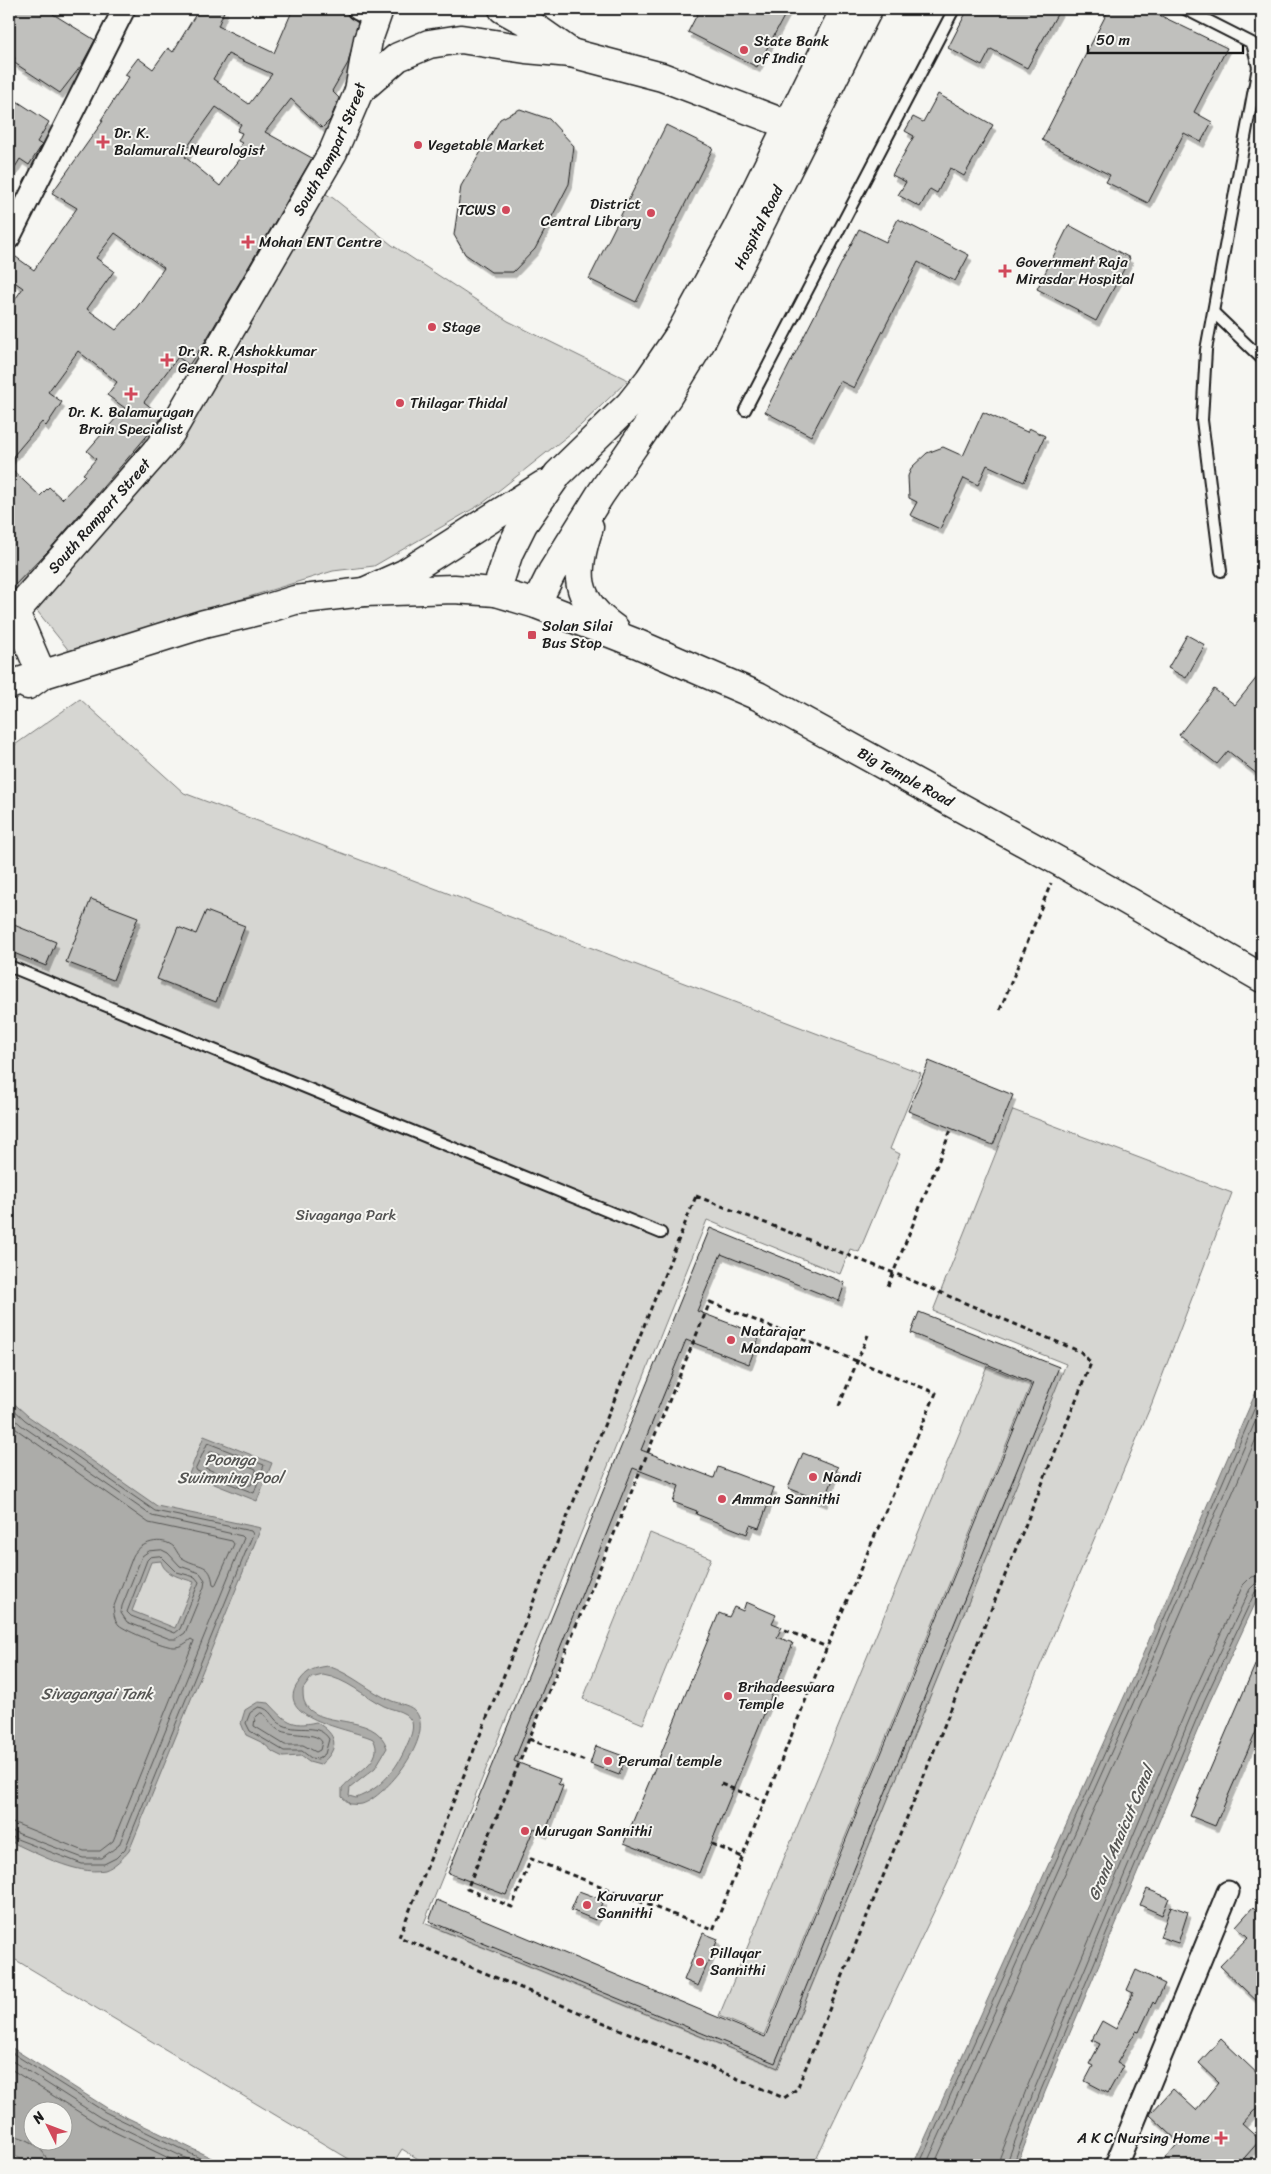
<svg xmlns="http://www.w3.org/2000/svg" width="1271" height="2174" font-family="Sriracha,sans-serif">
	<style>
		.green { fill: #d6d6d2; stroke: #797977 }
		.water { fill: #acaca9; stroke: #727271; fill-rule: evenodd }
		.lines { fill: none; stroke-linecap: round; stroke-linejoin: round }
		.shore { stroke: #565654; stroke-width: 1 }
		.building { fill: #c0c0bd; stroke: #1c1c1c; fill-rule: evenodd; filter: url(#shadow) }
		.lane-casing { stroke: #1c1c1c; stroke-width: 14 }
		.street-casing { stroke: #1c1c1c; stroke-width: 25 }
		.secondary-casing { stroke: #1c1c1c; stroke-width: 31 }
		.primary-casing { stroke: #1c1c1c; stroke-width: 31 }
		.path { stroke: #1c1c1c; stroke-width: 3; stroke-dasharray: 5 4; stroke-linecap: butt }
		.lane { stroke: #f6f6f2; stroke-width: 10 }
		.street { stroke: #f6f6f2; stroke-width: 21 }
		.secondary { stroke: #f6f6f2; stroke-width: 28 }
		.primary { stroke: #f6f6f2; stroke-width: 28 }
		.poi-dot { fill: #d1495b; stroke: #f6f6f2; stroke-width: 2 }
		.labels { text-anchor: middle; stroke-width: 4; stroke-linejoin: round; paint-order: stroke }
		.poi-label { font-size: 15px; fill: #1c1c1c; stroke: #f6f6f2; text-anchor: start }
		.street-label { font-size: 15px; fill: #1c1c1c; stroke: #f6f6f2 }
		.park-label { font-size: 15px; fill: #545453; stroke: #f6f6f2 }
		.water-label { font-size: 16px; font-style: italic; fill: #565654; stroke: #f6f6f2 }
	</style>
	<defs>
		<filter id="shadow"><feDropShadow dx="3" dy="5.5" stdDeviation="0" flood-color="#0004"/></filter>
	</defs>
	<rect width="100%" height="100%" fill="#f6f6f2"/>
	<filter id="ink" filterUnits="userSpaceOnUse"><feTurbulence type="fractalNoise" baseFrequency=".02" numOctaves="2"/><feDisplacementMap in="SourceGraphic" scale="10" xChannelSelector="R" yChannelSelector="G"/><feConvolveMatrix kernelMatrix="1 2 1 2 8 2 1 2 1" color-interpolation-filters="sRGB"/></filter>
	<g filter="url(#ink)">
		<!-- green -->
		<g class="green">
			<path d="M 317,189 L 333,198 L 392,245 L 508,321 L 628,380 L 580,426 L 483,503 L 374,566 L 333,571 L 70,652 L 34,607 L 112,519 Z"/>
			<path d="M 80,699 L 184,793 L 921,1073 L 890,1149 L 900,1154 L 859,1252 L 850,1249 L 840,1274 L 707,1220 L 424,1923 L 778,2068 L 1066,1364 L 933,1311 L 1013,1110 L 1232,1193 L 1152,1403 L 949,1880 L 813,2165 L 428,2165 L 402,2149 L 392,2165 L 359,2165 L 9,1956 L 9,749 Z"/>
			<path d="M 987,1366 L 1031,1384 L 764,2035 L 719,2016 Z"/>
			<path d="M 650,1533 L 711,1558 L 643,1724 L 583,1699 Z"/>
		</g>
		<!-- water -->
		<g class="water">
			<path d="M 1262,1378 L 1262,1589 L 1209,1703 L 1045,2092 L 1017,2165 L 913,2165 L 1133,1677 Z"/>
			<path d="M 9,1399 L 28,1416 L 157,1506 L 261,1528 L 129,1851 C 123,1858 114,1867 105,1870 C 76,1876 35,1852 9,1841 ZM 161,1561 C 164,1575 183,1578 194,1582 L 175,1628 L 132,1611 L 151,1562 Z"/>
			<path d="M 204,1436 L 272,1463 L 257,1501 L 189,1474 Z"/>
			<path d="M 328,1666 C 352,1674 370,1692 392,1701 C 400,1704 411,1705 416,1712 C 435,1736 386,1797 362,1804 C 358,1805 354,1804 350,1804 L 342,1797 L 342,1788 C 354,1773 386,1761 373,1739 C 356,1730 270,1719 299,1682 C 307,1670 314,1668 328,1666 ZM 323,1675 C 347,1679 362,1695 384,1706 C 390,1709 399,1710 405,1714 C 407,1715 411,1720 412,1722 C 414,1730 410,1738 407,1745 C 397,1769 381,1789 356,1798 L 349,1796 L 350,1788 L 375,1768 L 387,1748 C 376,1710 314,1731 304,1701 C 303,1697 303,1693 303,1689 L 311,1678 Z"/>
			<path d="M 258,1702 L 269,1703 C 285,1720 291,1728 316,1722 C 338,1735 340,1748 320,1765 L 309,1762 L 301,1756 L 283,1757 L 273,1752 L 263,1743 L 246,1735 L 241,1723 L 245,1710 Z"/>
			<path d="M 9,2046 L 107,2108 L 226,2165 L 33,2165 L 9,2153 ZM 32,2112 L 62,2112 L 62,2142 L 32,2142 Z"/>
		</g>
		<g class="lines">
			<!-- shore -->
			<g class="shore">
				<path d="M 9,1405 L 25,1420 L 155,1511 L 251,1531 L 253,1534 L 125,1849 L 116,1858 L 104,1864 L 82,1864 L 9,1836"/>
				<path d="M 9,1414 L 21,1425 L 152,1516 L 242,1536 L 244,1538 L 119,1845 L 102,1858 L 83,1858 L 9,1830"/>
				<path d="M 9,1424 L 149,1523 L 232,1541 L 234,1544 L 215,1586 L 213,1585 C 211,1562 199,1568 184,1559 C 179,1557 177,1551 174,1547 C 162,1536 140,1542 133,1556 L 114,1606 C 113,1613 114,1619 119,1625 C 126,1631 164,1647 174,1647 C 181,1647 186,1643 191,1639 L 194,1641 L 113,1841 L 100,1851 L 84,1851 L 17,1824 L 9,1823"/>
				<path d="M 208,1443 L 264,1465 L 254,1493 L 197,1471 L 196,1469 Z"/>
				<path d="M 212,1451 L 256,1469 L 256,1471 L 251,1485 L 248,1485 L 205,1468 L 209,1453 Z"/>
				<path d="M 162,1550 L 168,1553 L 180,1566 L 200,1573 L 205,1580 L 204,1587 L 185,1633 L 176,1639 L 170,1639 L 127,1622 L 121,1613 L 122,1606 L 142,1556 L 149,1551 Z"/>
				<path d="M 161,1556 L 177,1572 L 195,1577 L 199,1582 L 180,1629 L 175,1633 L 131,1616 L 127,1612 L 147,1560 L 150,1557 Z"/>
				<path d="M 259,1707 C 272,1708 272,1721 283,1725 C 300,1733 318,1722 329,1739 L 325,1754 L 318,1759 L 311,1758 L 302,1751 L 284,1751 L 250,1731 L 246,1723 L 250,1713 Z"/>
				<path d="M 261,1713 L 264,1714 C 269,1720 274,1729 281,1731 C 294,1736 317,1732 322,1742 L 320,1750 L 316,1752 L 303,1745 L 285,1745 L 254,1726 L 255,1718 Z"/>
				<path d="M 9,2051 L 105,2112 L 214,2165"/>
				<path d="M 9,2059 L 101,2118 L 200,2165"/>
				<path d="M 9,2068 L 98,2124 L 183,2165"/>
				<path d="M 9,2135 C 25,2136 47,2148 48,2165"/>
				<path d="M 919,2165 L 1138,1679 L 1262,1391"/>
				<path d="M 926,2165 L 1143,1681 L 1262,1406"/>
				<path d="M 934,2165 L 1150,1684 L 1262,1425"/>
				<path d="M 999,2165 L 1000,2157 L 1028,2085 L 1192,1696 L 1243,1585 L 1251,1577 L 1262,1575"/>
				<path d="M 1006,2165 L 1035,2088 L 1198,1699 L 1250,1589 L 1255,1584 L 1262,1582"/>
				<path d="M 1013,2165 L 1041,2090 L 1204,1701 L 1255,1592 L 1262,1589"/>
			</g>
		</g>
		<!-- building -->
		<g class="building">
			<path d="M 14,9 L 57,9 L 53,14 L 95,40 L 81,66 L 60,93 L 13,62 L 15,58 L 9,54 L 9,17 Z"/>
			<path d="M 199,9 L 225,9 L 218,26 L 274,53 L 293,9 L 346,9 L 348,16 L 358,23 L 348,63 L 332,91 L 339,98 L 330,120 L 322,128 L 291,99 L 265,132 L 312,158 L 206,340 L 189,365 L 178,357 L 144,402 L 162,416 L 158,423 L 49,550 L 9,591 L 9,467 L 40,496 L 49,487 L 62,499 L 85,475 L 83,474 L 96,459 L 87,451 L 125,408 L 107,395 L 117,382 L 78,351 L 48,392 L 62,402 L 46,426 L 42,422 L 9,461 L 9,308 L 23,288 L 9,278 L 9,252 L 34,270 L 77,208 L 52,193 L 103,121 L 101,120 L 129,77 L 125,75 L 138,58 L 153,69 L 168,48 L 173,52 ZM 228,54 L 272,74 L 249,104 L 213,79 ZM 216,107 L 241,124 L 237,131 L 242,133 L 238,141 L 242,143 L 237,152 L 243,155 L 220,186 L 185,157 L 191,148 L 188,146 ZM 115,233 L 164,268 L 137,307 L 116,330 L 87,309 L 114,271 L 96,258 Z"/>
			<path d="M 700,9 L 788,9 L 757,67 L 688,32 Z"/>
			<path d="M 968,9 L 1060,9 L 1027,68 L 991,49 L 982,66 L 948,48 Z"/>
			<path d="M 1109,9 L 1147,9 L 1227,48 L 1194,112 L 1212,122 L 1201,142 L 1184,133 L 1148,203 L 1106,182 L 1110,175 L 1042,140 Z"/>
			<path d="M 938,94 L 993,125 L 964,176 L 950,168 L 937,193 L 930,189 L 920,207 L 898,195 L 906,182 L 892,175 L 914,136 L 905,131 L 913,117 L 923,122 Z"/>
			<path d="M 9,96 L 49,122 L 37,142 L 42,145 L 29,165 L 20,159 L 9,177 Z"/>
			<path d="M 520,109 L 549,119 L 574,146 L 569,184 L 535,249 L 513,272 L 491,272 L 465,254 L 454,235 L 461,186 L 500,119 Z"/>
			<path d="M 666,125 L 713,148 L 636,302 L 589,279 Z"/>
			<path d="M 898,219 L 969,255 L 955,281 L 918,262 L 854,388 L 840,381 L 811,436 L 765,412 L 859,229 L 886,242 Z"/>
			<path d="M 1069,225 L 1130,258 L 1096,321 L 1077,311 L 1078,310 L 1037,289 Z"/>
			<path d="M 983,412 L 1027,432 L 1029,428 L 1045,436 L 1024,482 L 987,465 L 978,485 L 964,478 L 940,529 L 910,515 L 917,502 L 909,498 L 908,476 L 912,467 L 927,453 L 943,447 L 963,456 Z"/>
			<path d="M 1187,635 L 1205,645 L 1186,678 L 1168,668 Z"/>
			<path d="M 1262,671 L 1262,778 L 1228,751 L 1217,764 L 1179,735 L 1214,689 L 1235,705 Z"/>
			<path d="M 91,899 L 138,917 L 113,980 L 66,962 Z"/>
			<path d="M 206,911 L 245,926 L 216,1002 L 157,979 L 178,927 L 196,934 Z"/>
			<path d="M 9,923 L 56,942 L 46,966 L 9,951 Z"/>
			<path d="M 929,1061 L 1013,1095 L 993,1145 L 908,1111 Z"/>
			<path d="M 710,1228 L 845,1283 L 839,1301 L 721,1254 L 697,1311 L 760,1335 L 749,1364 L 686,1340 L 641,1450 L 714,1478 L 718,1467 L 774,1488 L 759,1528 L 750,1525 L 747,1534 L 696,1514 L 697,1511 L 673,1502 L 679,1486 L 633,1468 L 514,1761 L 560,1779 L 558,1784 L 563,1786 L 545,1833 L 534,1828 L 506,1895 L 448,1873 Z"/>
			<path d="M 919,1312 L 1059,1367 L 775,2063 L 429,1921 L 437,1900 L 765,2037 L 1033,1383 L 911,1333 Z"/>
			<path d="M 803,1453 L 838,1467 L 824,1502 L 788,1488 Z"/>
			<path d="M 746,1602 L 776,1615 L 772,1623 L 782,1627 L 777,1637 L 793,1643 L 699,1873 L 624,1843 L 719,1613 L 729,1617 L 734,1607 L 743,1611 Z"/>
			<path d="M 1262,1649 L 1262,1718 L 1215,1826 L 1190,1816 Z"/>
			<path d="M 596,1746 L 626,1757 L 619,1775 L 590,1764 Z"/>
			<path d="M 1147,1889 L 1169,1898 L 1162,1915 L 1140,1905 Z"/>
			<path d="M 579,1891 L 603,1900 L 595,1920 L 571,1910 Z"/>
			<path d="M 1171,1906 L 1188,1912 L 1178,1943 L 1160,1937 Z"/>
			<path d="M 1253,1907 L 1262,1916 L 1262,2006 L 1220,1966 L 1248,1937 L 1236,1926 Z"/>
			<path d="M 703,1933 L 718,1939 L 698,1986 L 684,1980 Z"/>
			<path d="M 1136,1970 L 1165,1984 L 1155,2004 L 1153,2002 L 1139,2032 L 1136,2031 L 1117,2063 L 1123,2066 L 1108,2093 L 1085,2081 L 1093,2066 L 1089,2064 L 1100,2044 L 1092,2040 L 1102,2021 L 1116,2029 L 1133,1993 L 1127,1990 Z"/>
			<path d="M 1221,2039 L 1262,2078 L 1262,2102 L 1242,2124 L 1260,2140 L 1238,2165 L 1160,2165 L 1179,2142 L 1150,2115 L 1151,2113 L 1173,2089 L 1196,2110 L 1219,2082 L 1199,2063 Z"/>
		</g>
		<g class="lines">
			<defs>
				<g id="lane">
					<path d="M 1185,9 L 1252,43 L 1258,67 L 1206,350 L 1202,420 L 1221,571"/>
					<path d="M 1213,312 L 1262,359"/>
					<path d="M 745,410 L 954,9"/>
					<path d="M 9,966 L 661,1233"/>
				</g>
				<g id="street">
					<path d="M 358,9 L 375,17"/>
					<path d="M 9,238 L 124,9"/>
					<path d="M 1116,2165 L 1228,1892"/>
				</g>
				<g id="secondary">
					<path d="M 503,9 L 527,22 L 571,53"/>
					<path d="M 359,91 L 398,57 L 429,44 L 461,39 L 526,49 L 571,53 L 662,77 L 807,132"/>
					<path d="M 15,612 L 42,675 L 28,685"/>
					<path id="s1" d="M 9,616 L 15,612 L 159,448 L 171,432 L 333,152 L 359,91 L 368,40 L 379,9"/>
					<path d="M 9,685 L 204,624 L 262,610 L 295,600 L 364,592 L 454,589 L 496,592"/>
				</g>
				<g id="primary">
					<path id="s2" d="M 845,9 L 737,229 L 680,334 L 649,380 L 630,404 L 558,474 L 523,524 L 509,552 L 496,592 L 536,604 L 638,644 L 758,696 L 1060,862 L 1262,978"/>
					<path d="M 589,527 C 574,572 573,600 615,629"/>
					<path d="M 364,592 L 404,574 L 543,485"/>
					<path id="s3" d="M 536,604 L 552,572 L 600,495 L 668,396 L 701,342 L 868,9"/>
				</g>
			</defs>
			<!-- lane casing -->
			<use href="#lane" class="lane-casing"/>
			<!-- street casing -->
			<use href="#street" class="street-casing"/>
			<!-- secondary casing -->
			<use href="#secondary" class="secondary-casing"/>
			<!-- primary casing -->
			<use href="#primary" class="primary-casing"/>
			<!-- path -->
			<g class="path">
				<path d="M 1000,1010 L 1051,883"/>
				<path d="M 696,1196 L 894,1273 L 1081,1352 L 1091,1363 L 797,2089 L 784,2098 L 399,1937 Z"/>
				<path d="M 888,1286 L 951,1130"/>
				<path d="M 710,1302 L 936,1393 L 827,1647 L 713,1930 L 531,1859 L 512,1907 L 467,1889 Z"/>
				<path d="M 839,1406 L 868,1335"/>
				<path d="M 785,1630 L 827,1647"/>
				<path d="M 529,1739 L 585,1761"/>
				<path d="M 721,1784 L 764,1801"/>
				<path d="M 712,1844 L 742,1857"/>
			</g>
			<!-- lane -->
			<use href="#lane" class="lane"/>
			<!-- street -->
			<use href="#street" class="street"/>
			<!-- secondary -->
			<use href="#secondary" class="secondary"/>
			<!-- primary -->
			<use href="#primary" class="primary"/>
		</g>
	</g>
	<!-- markers -->
	<g class="poi-dot">
		<circle cx="744" cy="50" r="5"/>
		<path d="M100.5 134.5h5v5h5v5h-5v5h-5v-5h-5v-5h5z"/>
		<circle cx="418" cy="145" r="5"/>
		<circle cx="506" cy="210" r="5"/>
		<circle cx="651" cy="213" r="5"/>
		<path d="M245.5 234.5h5v5h5v5h-5v5h-5v-5h-5v-5h5z"/>
		<path d="M1002.5 263.5h5v5h5v5h-5v5h-5v-5h-5v-5h5z"/>
		<circle cx="432" cy="327" r="5"/>
		<path d="M164.5 352.5h5v5h5v5h-5v5h-5v-5h-5v-5h5z"/>
		<path d="M128.5 386.5h5v5h5v5h-5v5h-5v-5h-5v-5h5z"/>
		<circle cx="400" cy="403" r="5"/>
		<rect x="527" y="630" width="10" height="10" rx="2.5"/>
		<circle cx="731" cy="1340" r="5"/>
		<circle cx="813" cy="1477" r="5"/>
		<circle cx="722" cy="1499" r="5"/>
		<circle cx="728" cy="1696" r="5"/>
		<circle cx="608" cy="1761" r="5"/>
		<circle cx="525" cy="1831" r="5"/>
		<circle cx="587" cy="1905" r="5"/>
		<circle cx="700" cy="1962" r="5"/>
		<path d="M1218.5 2130.5h5v5h5v5h-5v5h-5v-5h-5v-5h5z"/>
	</g>
	<g class="labels">
		<!-- poi labels -->
		<g class="poi-label">
			<text x="754" y="46">State Bank<tspan x="754" dy="17">of India</tspan></text>
			<text x="114" y="138">Dr. K.<tspan x="114" dy="17">Balamurali.Neurologist</tspan></text>
			<text x="428" y="150">Vegetable Market</text>
			<text x="641" y="209" text-anchor="end">District<tspan x="641" dy="17">Central Library</tspan></text>
			<text x="496" y="215" text-anchor="end">TCWS</text>
			<text x="259" y="247">Mohan ENT Centre</text>
			<text x="1016" y="267">Government Raja<tspan x="1016" dy="17">Mirasdar Hospital</tspan></text>
			<text x="442" y="332">Stage</text>
			<text x="178" y="356">Dr. R. R. Ashokkumar<tspan x="178" dy="17">General Hospital</tspan></text>
			<text x="410" y="408">Thilagar Thidal</text>
			<text x="131" y="417" text-anchor="middle">Dr. K. Balamurugan<tspan x="131" dy="17">Brain Specialist</tspan></text>
			<text x="542" y="631">Solan Silai<tspan x="542" dy="17">Bus Stop</tspan></text>
			<text x="741" y="1336">Natarajar<tspan x="741" dy="17">Mandapam</tspan></text>
			<text x="823" y="1482">Nandi</text>
			<text x="732" y="1504">Amman Sannithi</text>
			<text x="738" y="1692">Brihadeeswara<tspan x="738" dy="17">Temple</tspan></text>
			<text x="618" y="1766">Perumal temple</text>
			<text x="535" y="1836">Murugan Sannithi</text>
			<text x="597" y="1901">Karuvarur<tspan x="597" dy="17">Sannithi</tspan></text>
			<text x="710" y="1958">Pillayar<tspan x="710" dy="17">Sannithi</tspan></text>
			<text x="1210" y="2143" text-anchor="end">A K C Nursing Home</text>
		</g>
		<!-- street labels -->
		<g class="street-label">
			<text dy="5" stroke="none"><textPath href="#s1" startOffset="570">South Rampart Street</textPath></text>
			<text dy="5" stroke="none"><textPath href="#s3" startOffset="438">Hospital Road</textPath></text>
			<text dy="5" stroke="none"><textPath href="#s1" startOffset="135">South Rampart Street</textPath></text>
			<text dy="5" stroke="none"><textPath href="#s2" startOffset="1136">Big Temple Road</textPath></text>
		</g>
		<!-- park labels -->
		<g class="park-label">
			<text x="346" y="1220">Sivaganga Park</text>
		</g>
		<!-- water labels -->
		<g class="water-label">
			<text x="230" y="1465">Poonga<tspan x="230" dy="18">Swimming Pool</tspan></text>
			<text x="97" y="1699">Sivagangai Tank</text>
			<text transform="translate(1120 1833) rotate(-67)" y="6">Grand Anaicut Canal</text>
		</g>
	</g>
	<!-- margin -->
	<rect width="1271" height="2174" fill="none" stroke="#f6f6f2" stroke-width="30"/>
	<rect x="15" y="15" width="1241" height="2144" fill="none" stroke="#1c1c1c" stroke-width="2" filter="url(#ink)"/>
	<!-- north arrow -->
	<g transform="translate(48 2126) rotate(312)"><circle r="24" fill="#f6f6f2" stroke="#9f9f9c"/>
	<path d="M0-4L9 19L0 12L-9 19Z" fill="#d1495b"/>
	<text y="-8" font-size="14" font-weight="bold" text-anchor="middle" fill="#1c1c1c">N</text>
	</g>
	<!-- scale -->
	<path d="M1088 45v8h155v-8" fill="none" stroke="#1c1c1c" stroke-width="2.5"/>
	<text x="1096" y="45" font-size="15" fill="#1c1c1c" stroke="#f6f6f2" stroke-width="4" paint-order="stroke">50 m</text>
</svg>
